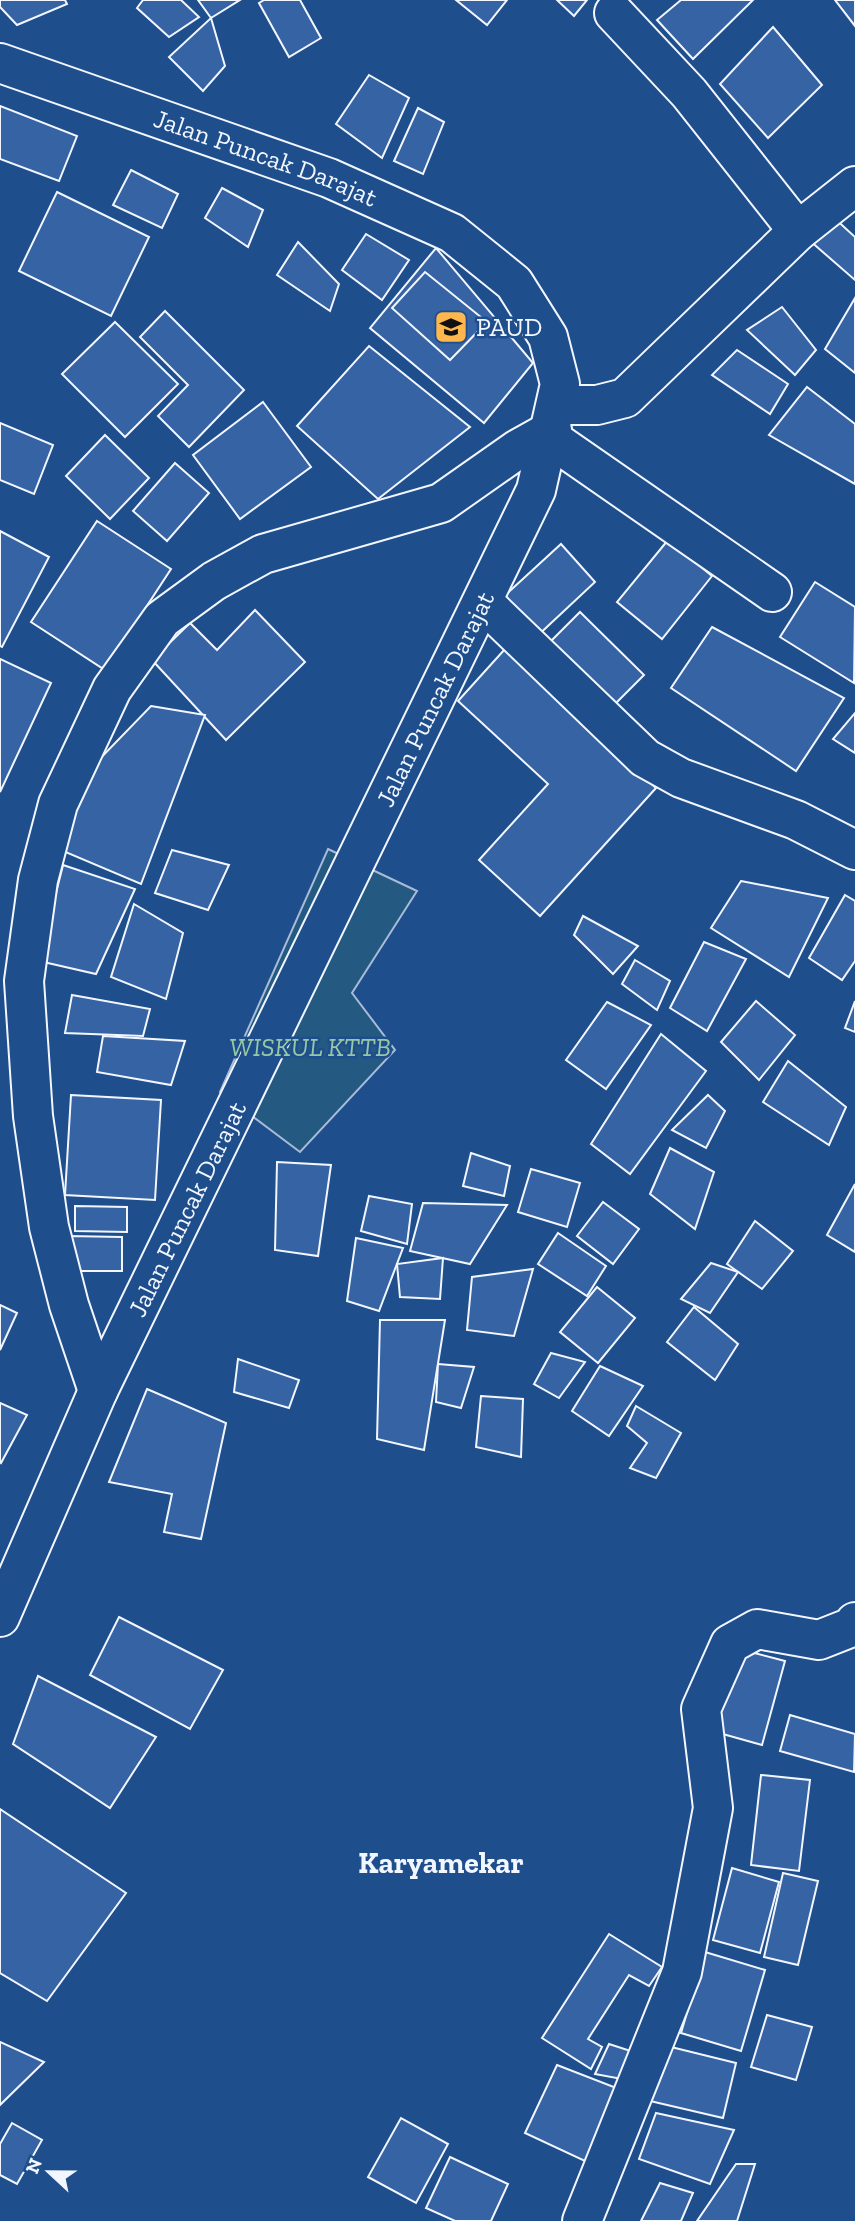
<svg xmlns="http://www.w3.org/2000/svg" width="855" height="2221" font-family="'Zilla Slab',serif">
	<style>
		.green { fill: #245a82; stroke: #a8bbd7; stroke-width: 2 }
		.building { fill: #3563a3; stroke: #f2f6ff; stroke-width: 2 }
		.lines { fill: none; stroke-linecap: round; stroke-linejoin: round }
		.minor-casing { stroke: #f2f6ff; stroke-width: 42 }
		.minor { stroke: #1f4e8c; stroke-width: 38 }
		.labels { text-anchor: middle; stroke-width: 5; stroke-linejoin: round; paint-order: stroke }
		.street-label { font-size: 26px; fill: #f2f6ff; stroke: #1f4e8c }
		.poi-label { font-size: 26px; fill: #f2f6ff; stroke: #1f4e8c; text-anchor: start }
		.park-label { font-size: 26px; font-style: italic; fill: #97c8a6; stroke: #1f4e8c }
		.quarter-label { font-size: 30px; font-weight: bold; fill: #f2f6ff; stroke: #1f4e8c }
	</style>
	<rect width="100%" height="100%" fill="#1f4e8c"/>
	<!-- green -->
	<path class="green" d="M 328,849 L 417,891 L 352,993 L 395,1050 L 300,1152 L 220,1092 Z"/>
	<!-- building -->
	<g class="building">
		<path d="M 0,0 L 65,0 L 67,4 L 17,25 L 0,7 Z"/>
		<path d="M 143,0 L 181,0 L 199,17 L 169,37 L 137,8 Z"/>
		<path d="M 198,0 L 240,0 L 211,18 Z"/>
		<path d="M 264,0 L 300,0 L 321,38 L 289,57 L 259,3 Z"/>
		<path d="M 456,0 L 507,0 L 487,25 Z"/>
		<path d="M 557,0 L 587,0 L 574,16 Z"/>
		<path d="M 681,0 L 753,0 L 693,59 L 657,20 Z"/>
		<path d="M 835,0 L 855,0 L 855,26 Z"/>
		<path d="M 211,18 L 225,66 L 203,91 L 169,57 Z"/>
		<path d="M 773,27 L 822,85 L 768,138 L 720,84 Z"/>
		<path d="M 369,75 L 409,98 L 382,158 L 336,124 Z"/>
		<path d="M 0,106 L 77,136 L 59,181 L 0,159 Z"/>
		<path d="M 418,108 L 444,122 L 423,174 L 394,161 Z"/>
		<path d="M 131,170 L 178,194 L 162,228 L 113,205 Z"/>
		<path d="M 222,188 L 263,210 L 248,247 L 205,218 Z"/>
		<path d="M 57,192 L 149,237 L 111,316 L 19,271 Z"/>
		<path d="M 831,215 L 855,237 L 855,280 L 809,240 Z"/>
		<path d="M 366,234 L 409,260 L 382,300 L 342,270 Z"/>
		<path d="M 298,242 L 339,284 L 330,311 L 277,275 Z"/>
		<path d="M 436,248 L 533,363 L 484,423 L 370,328 Z"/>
		<path d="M 425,272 L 487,322 L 450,360 L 392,308 Z"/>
		<path d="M 855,298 L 855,373 L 825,349 Z"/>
		<path d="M 782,307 L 816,350 L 795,375 L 747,330 Z"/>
		<path d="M 165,311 L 244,390 L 189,447 L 158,416 L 188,385 L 140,337 Z"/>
		<path d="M 115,322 L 178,384 L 125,437 L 62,374 Z"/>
		<path d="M 369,346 L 470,427 L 378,499 L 297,426 Z"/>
		<path d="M 737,350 L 788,384 L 770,414 L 712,375 Z"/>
		<path d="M 807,387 L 855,424 L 855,484 L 769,435 Z"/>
		<path d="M 263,402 L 311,467 L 240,519 L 193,455 Z"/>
		<path d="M 0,423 L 53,445 L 34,494 L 0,480 Z"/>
		<path d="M 105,435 L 149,478 L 110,519 L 66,476 Z"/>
		<path d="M 175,463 L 209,493 L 167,541 L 133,511 Z"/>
		<path d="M 97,521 L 171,569 L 105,670 L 31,622 Z"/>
		<path d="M 0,531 L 49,557 L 2,647 L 0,646 Z"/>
		<path d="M 668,540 L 712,576 L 662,639 L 617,602 Z"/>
		<path d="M 561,544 L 595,582 L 534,639 L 499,601 Z"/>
		<path d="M 815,582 L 855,607 L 854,683 L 780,637 Z"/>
		<path d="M 255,610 L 305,662 L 226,740 L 152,660 L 190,623 L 217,650 Z"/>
		<path d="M 580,612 L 644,675 L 609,710 L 545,647 Z"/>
		<path d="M 712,627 L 844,698 L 796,771 L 671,688 Z"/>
		<path d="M 505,649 L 656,788 L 540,916 L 479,860 L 548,784 L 458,701 Z"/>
		<path d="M 0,659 L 51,683 L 0,792 Z"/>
		<path d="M 151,706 L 205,715 L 141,884 L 63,851 L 90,769 Z"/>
		<path d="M 855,713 L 855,753 L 833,739 Z"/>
		<path d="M 172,850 L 229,865 L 208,910 L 155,893 Z"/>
		<path d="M 63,865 L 135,889 L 96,974 L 39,961 Z"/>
		<path d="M 741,881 L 828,898 L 789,977 L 711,928 Z"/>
		<path d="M 845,895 L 855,901 L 855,961 L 842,980 L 809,958 Z"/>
		<path d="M 134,904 L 183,933 L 166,999 L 111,977 Z"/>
		<path d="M 583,916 L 638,946 L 613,974 L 574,935 Z"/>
		<path d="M 704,942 L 746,959 L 707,1031 L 670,1008 Z"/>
		<path d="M 635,960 L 670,981 L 657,1010 L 622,984 Z"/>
		<path d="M 72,995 L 150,1009 L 143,1036 L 65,1033 Z"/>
		<path d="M 756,1001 L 795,1035 L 759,1080 L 721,1042 Z"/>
		<path d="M 855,1001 L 855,1032 L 845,1028 Z"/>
		<path d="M 607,1002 L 651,1025 L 606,1089 L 566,1060 Z"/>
		<path d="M 661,1034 L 706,1071 L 630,1174 L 591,1144 Z"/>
		<path d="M 103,1036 L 185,1041 L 171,1085 L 97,1072 Z"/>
		<path d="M 788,1061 L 846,1107 L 829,1145 L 763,1102 Z"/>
		<path d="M 71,1095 L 161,1100 L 155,1200 L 65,1195 Z"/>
		<path d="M 708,1095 L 725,1111 L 706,1148 L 672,1130 Z"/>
		<path d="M 670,1148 L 714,1172 L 695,1229 L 650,1194 Z"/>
		<path d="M 471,1153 L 510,1166 L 504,1196 L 463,1186 Z"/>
		<path d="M 277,1162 L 331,1165 L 318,1256 L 275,1250 Z"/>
		<path d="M 531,1169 L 580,1183 L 567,1227 L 518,1212 Z"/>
		<path d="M 855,1184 L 855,1252 L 827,1235 Z"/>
		<path d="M 369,1196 L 412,1204 L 407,1244 L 361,1231 Z"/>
		<path d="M 603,1202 L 639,1229 L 613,1264 L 577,1236 Z"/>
		<path d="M 423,1203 L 507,1205 L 470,1264 L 410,1251 Z"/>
		<path d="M 75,1206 L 127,1207 L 127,1232 L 75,1231 Z"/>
		<path d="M 755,1221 L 793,1251 L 762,1289 L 727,1264 Z"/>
		<path d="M 558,1233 L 606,1266 L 587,1296 L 538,1264 Z"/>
		<path d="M 68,1236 L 122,1237 L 122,1271 L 68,1271 Z"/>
		<path d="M 356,1238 L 403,1248 L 379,1311 L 347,1301 Z"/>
		<path d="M 443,1258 L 440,1299 L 400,1297 L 397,1264 Z"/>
		<path d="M 711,1263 L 738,1272 L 710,1313 L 681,1299 Z"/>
		<path d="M 533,1269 L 514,1336 L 467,1330 L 472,1277 Z"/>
		<path d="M 597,1287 L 635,1318 L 598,1363 L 560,1332 Z"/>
		<path d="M 0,1305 L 17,1313 L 0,1350 Z"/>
		<path d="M 694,1307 L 738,1344 L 715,1380 L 667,1342 Z"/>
		<path d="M 380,1320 L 445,1320 L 424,1450 L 377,1439 Z"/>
		<path d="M 551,1353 L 585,1362 L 559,1398 L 534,1384 Z"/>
		<path d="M 238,1359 L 299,1380 L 289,1408 L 234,1392 Z"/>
		<path d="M 438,1364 L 474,1367 L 461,1408 L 436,1402 Z"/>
		<path d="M 600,1366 L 643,1386 L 609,1436 L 572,1411 Z"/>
		<path d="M 147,1389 L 226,1423 L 201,1539 L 164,1532 L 172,1494 L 109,1482 Z"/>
		<path d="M 481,1396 L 523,1399 L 521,1457 L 476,1447 Z"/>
		<path d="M 0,1403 L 27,1415 L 1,1463 L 0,1462 Z"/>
		<path d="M 636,1406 L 681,1433 L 656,1478 L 630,1468 L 647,1443 L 627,1426 Z"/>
		<path d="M 119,1617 L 223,1670 L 190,1729 L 90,1675 Z"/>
		<path d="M 735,1648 L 785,1661 L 762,1745 L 712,1731 Z"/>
		<path d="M 38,1676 L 156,1737 L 110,1808 L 13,1744 Z"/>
		<path d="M 790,1715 L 855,1734 L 854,1772 L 780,1751 Z"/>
		<path d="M 761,1775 L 810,1780 L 799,1871 L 751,1865 Z"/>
		<path d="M 0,1809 L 126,1893 L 47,2001 L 0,1973 Z"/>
		<path d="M 732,1868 L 779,1882 L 760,1953 L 713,1940 Z"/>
		<path d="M 783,1873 L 818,1881 L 798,1965 L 764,1957 Z"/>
		<path d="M 609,1934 L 662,1967 L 649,1986 L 629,1975 L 588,2039 L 602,2047 L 591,2069 L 542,2038 Z"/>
		<path d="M 705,1952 L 765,1970 L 741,2051 L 681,2033 Z"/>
		<path d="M 767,2015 L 812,2027 L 796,2080 L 751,2067 Z"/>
		<path d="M 0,2042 L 44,2062 L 0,2105 Z"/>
		<path d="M 609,2044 L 640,2054 L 627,2080 L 595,2074 Z"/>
		<path d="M 663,2045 L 736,2063 L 723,2118 L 650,2101 Z"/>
		<path d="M 557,2065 L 619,2089 L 587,2162 L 525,2133 Z"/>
		<path d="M 656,2113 L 734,2130 L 710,2184 L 639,2159 Z"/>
		<path d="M 401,2118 L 448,2144 L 416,2203 L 368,2177 Z"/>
		<path d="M 12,2123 L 42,2140 L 17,2184 L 0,2175 L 0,2144 Z"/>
		<path d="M 450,2157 L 508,2184 L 491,2221 L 455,2221 L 426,2208 Z"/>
		<path d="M 736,2164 L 755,2164 L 737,2221 L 697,2221 Z"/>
		<path d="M 660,2183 L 693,2193 L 681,2221 L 641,2221 Z"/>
	</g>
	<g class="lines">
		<defs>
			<g id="minor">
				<path d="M 614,13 L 689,93 L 798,231"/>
				<path id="s1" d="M 0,63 L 329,178 L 452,233 L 514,283 L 548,337 L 560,384 L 536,490 L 98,1391 L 0,1617"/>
				<path d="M 556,405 L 597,405 L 625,398 L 798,231 L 855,186"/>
				<path d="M 550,438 L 772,592"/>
				<path d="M 483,602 L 645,758 L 681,778 L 796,820 L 855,850"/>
				<path d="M 98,1391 L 69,1305 L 49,1227 L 33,1116 L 24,981 L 38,880 L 58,804 L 112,689 L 162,619 L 214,581 L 263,554 L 441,503 L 518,449 L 552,430"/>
				<path d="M 582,2221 L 682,1972 L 713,1808 L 701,1709 L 730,1644 L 757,1629 L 819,1640 L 852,1627 L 855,1622"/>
			</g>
		</defs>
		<!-- minor casing -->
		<use href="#minor" class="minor-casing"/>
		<!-- minor -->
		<use href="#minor" class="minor"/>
	</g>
	<!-- icons -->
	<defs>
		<symbol id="university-square" viewBox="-11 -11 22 22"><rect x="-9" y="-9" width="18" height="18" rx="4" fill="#ffb74d" stroke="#1f4e8c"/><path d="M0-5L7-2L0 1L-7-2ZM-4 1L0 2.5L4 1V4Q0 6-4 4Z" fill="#111"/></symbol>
	</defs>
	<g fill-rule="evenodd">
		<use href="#university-square" x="432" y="308" width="38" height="38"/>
	</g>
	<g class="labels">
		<!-- street labels -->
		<g class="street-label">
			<text dy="9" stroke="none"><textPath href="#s1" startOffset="282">Jalan Puncak Darajat</textPath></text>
			<text transform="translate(435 699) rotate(-64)" y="9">Jalan Puncak Darajat</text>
			<text transform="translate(187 1209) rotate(-64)" y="9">Jalan Puncak Darajat</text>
		</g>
		<!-- poi labels -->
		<g class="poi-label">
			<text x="476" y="336">PAUD</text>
		</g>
		<!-- park labels -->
		<g class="park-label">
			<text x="310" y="1056">WISKUL KTTB</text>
		</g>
		<!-- quarter labels -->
		<g class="quarter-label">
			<text x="441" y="1873">Karyamekar</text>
		</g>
	</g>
	<!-- north arrow -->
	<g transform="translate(49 2172) rotate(292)" stroke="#1f4e8c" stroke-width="5" paint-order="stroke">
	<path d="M0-5L12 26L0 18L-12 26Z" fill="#f2f6ff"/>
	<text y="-10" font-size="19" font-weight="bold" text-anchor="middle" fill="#f2f6ff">N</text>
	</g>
</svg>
